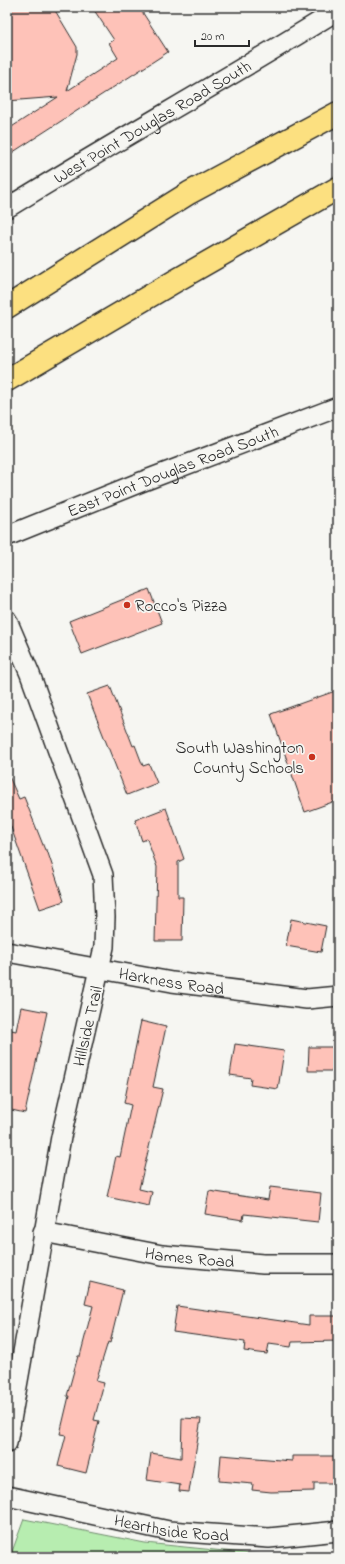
<svg xmlns="http://www.w3.org/2000/svg" width="345" height="1564" font-family="'Indie Flower',sans-serif">
	<style>
		.green { fill: #b7edb0; stroke: #718c6e }
		.building { fill: #fec2b8; stroke: #2b2b2b }
		.lines { fill: none; stroke-linecap: round; stroke-linejoin: round }
		.minor-casing { stroke: #2b2b2b; stroke-width: 22 }
		.highway-casing { stroke: #2b2b2b; stroke-width: 25 }
		.minor { stroke: #f6f6f2; stroke-width: 19 }
		.highway { stroke: #fce080; stroke-width: 22 }
		.poi-dot { fill: #c8321e; stroke: #f6f6f2; stroke-width: 1.5 }
		.labels { text-anchor: middle; stroke-width: 3.5; stroke-linejoin: round; paint-order: stroke }
		.street-label { font-size: 17px; fill: #2b2b2b; stroke: #f6f6f2 }
		.poi-label { font-size: 17px; fill: #2b2b2b; stroke: #f6f6f2; text-anchor: start }
	</style>
	<rect width="100%" height="100%" fill="#f6f6f2"/>
	<filter id="ink" filterUnits="userSpaceOnUse"><feTurbulence type="fractalNoise" baseFrequency=".025" numOctaves="2"/><feDisplacementMap in="SourceGraphic" scale="8" xChannelSelector="R" yChannelSelector="G"/><feConvolveMatrix kernelMatrix="1 2 1 2 8 2 1 2 1" color-interpolation-filters="sRGB"/></filter>
	<g filter="url(#ink)">
		<!-- green -->
		<path class="green" d="M 24,1519 L 145,1543 L 284,1557 L 10,1557 Z"/>
		<!-- building -->
		<g class="building">
			<path d="M 7,7 L 53,7 L 77,47 L 77,54 L 67,91 L 118,58 L 109,43 L 114,40 L 92,7 L 139,7 L 168,52 L 7,156 L 7,130 L 58,97 L 7,101 Z"/>
			<path d="M 149,589 L 162,623 L 82,654 L 69,621 Z"/>
			<path d="M 110,686 L 133,746 L 135,745 L 143,766 L 149,764 L 157,783 L 127,795 L 87,694 Z"/>
			<path d="M 338,690 L 338,800 L 305,812 L 271,714 Z"/>
			<path d="M 7,772 L 19,799 L 24,797 L 45,850 L 47,850 L 64,901 L 40,909 L 7,816 Z"/>
			<path d="M 166,808 L 184,859 L 178,862 L 178,897 L 183,897 L 182,941 L 155,941 L 157,867 L 147,839 L 142,841 L 135,820 Z"/>
			<path d="M 291,919 L 326,926 L 321,952 L 286,946 Z"/>
			<path d="M 21,1007 L 47,1012 L 25,1113 L 7,1109 L 7,1066 L 10,1053 L 7,1052 L 7,1029 L 16,1031 Z"/>
			<path d="M 141,1021 L 166,1027 L 153,1087 L 163,1089 L 139,1189 L 152,1192 L 149,1206 L 107,1197 L 116,1156 L 120,1157 L 131,1105 L 124,1103 Z"/>
			<path d="M 235,1044 L 284,1051 L 278,1089 L 250,1085 L 251,1078 L 230,1075 Z"/>
			<path d="M 309,1047 L 338,1047 L 338,1071 L 308,1071 Z"/>
			<path d="M 270,1187 L 321,1193 L 318,1222 L 244,1214 L 243,1220 L 205,1214 L 209,1191 L 268,1200 Z"/>
			<path d="M 90,1282 L 123,1290 L 110,1343 L 108,1342 L 96,1381 L 104,1383 L 94,1420 L 99,1421 L 86,1473 L 58,1466 L 66,1435 L 60,1434 L 69,1396 L 67,1396 L 78,1356 L 80,1356 L 93,1306 L 85,1304 Z"/>
			<path d="M 177,1306 L 309,1325 L 309,1316 L 338,1316 L 338,1341 L 292,1342 L 291,1347 L 269,1344 L 267,1354 L 244,1351 L 245,1342 L 173,1332 Z"/>
			<path d="M 182,1418 L 201,1419 L 189,1492 L 179,1491 L 180,1485 L 147,1480 L 151,1453 L 181,1458 Z"/>
			<path d="M 221,1455 L 292,1461 L 292,1456 L 338,1456 L 338,1483 L 314,1483 L 314,1491 L 271,1492 L 252,1490 L 253,1484 L 219,1481 Z"/>
		</g>
		<g class="lines">
			<defs>
				<g id="minor">
					<path id="s1" d="M 7,208 C 117,140 229,78 338,10"/>
					<path id="s2" d="M 7,536 L 141,482 L 338,407"/>
					<path d="M 7,620 L 30,674 L 103,875 L 105,917 L 104,947 L 61,1137 L 7,1443"/>
					<path id="s3" d="M 7,952 L 172,982 L 307,999 L 338,996"/>
					<path id="s4" d="M 43,1232 L 162,1255 L 263,1264 L 338,1264"/>
					<path id="s5" d="M 7,1496 L 169,1531 L 269,1538 L 338,1531"/>
				</g>
				<g id="highway">
					<path d="M 7,307 L 189,193 L 338,113"/>
					<path d="M 7,380 L 177,280 L 338,188"/>
				</g>
			</defs>
			<!-- minor casing -->
			<use href="#minor" class="minor-casing"/>
			<!-- highway casing -->
			<use href="#highway" class="highway-casing"/>
			<!-- minor -->
			<use href="#minor" class="minor"/>
			<!-- highway -->
			<use href="#highway" class="highway"/>
		</g>
	</g>
	<!-- markers -->
	<g class="poi-dot">
		<circle cx="127" cy="605" r="4"/>
		<circle cx="312" cy="757" r="4"/>
	</g>
	<g class="labels">
		<!-- street labels -->
		<g class="street-label">
			<text dy="6" stroke="none"><textPath href="#s1" startOffset="169">West Point Douglas Road South</textPath></text>
			<text dy="6" stroke="none"><textPath href="#s2" startOffset="178">East Point Douglas Road South</textPath></text>
			<text dy="6" stroke="none"><textPath href="#s3" startOffset="167">Harkness Road</textPath></text>
			<text transform="translate(87 1026) rotate(-77)" y="6">Hillside Trail</text>
			<text dy="6" stroke="none"><textPath href="#s4" startOffset="149">Hames Road</textPath></text>
			<text dy="6" stroke="none"><textPath href="#s5" startOffset="168">Hearthside Road</textPath></text>
		</g>
		<!-- poi labels -->
		<g class="poi-label">
			<text x="135" y="611">Rocco's Pizza</text>
			<text x="304" y="753" text-anchor="end">South Washington<tspan x="304" dy="20">County Schools</tspan></text>
		</g>
	</g>
	<!-- margin -->
	<rect width="345" height="1564" fill="none" stroke="#f6f6f2" stroke-width="24"/>
	<rect x="12" y="12" width="321" height="1540" fill="none" stroke="#2b2b2b" stroke-width="1.5" filter="url(#ink)"/>
	<!-- scale -->
	<path d="M195 40v6h54v-6" fill="none" stroke="#2b2b2b" stroke-width="2"/>
	<text x="201" y="40" font-size="12" fill="#2b2b2b" stroke="#f6f6f2" stroke-width="3" paint-order="stroke">20 m</text>
</svg>
